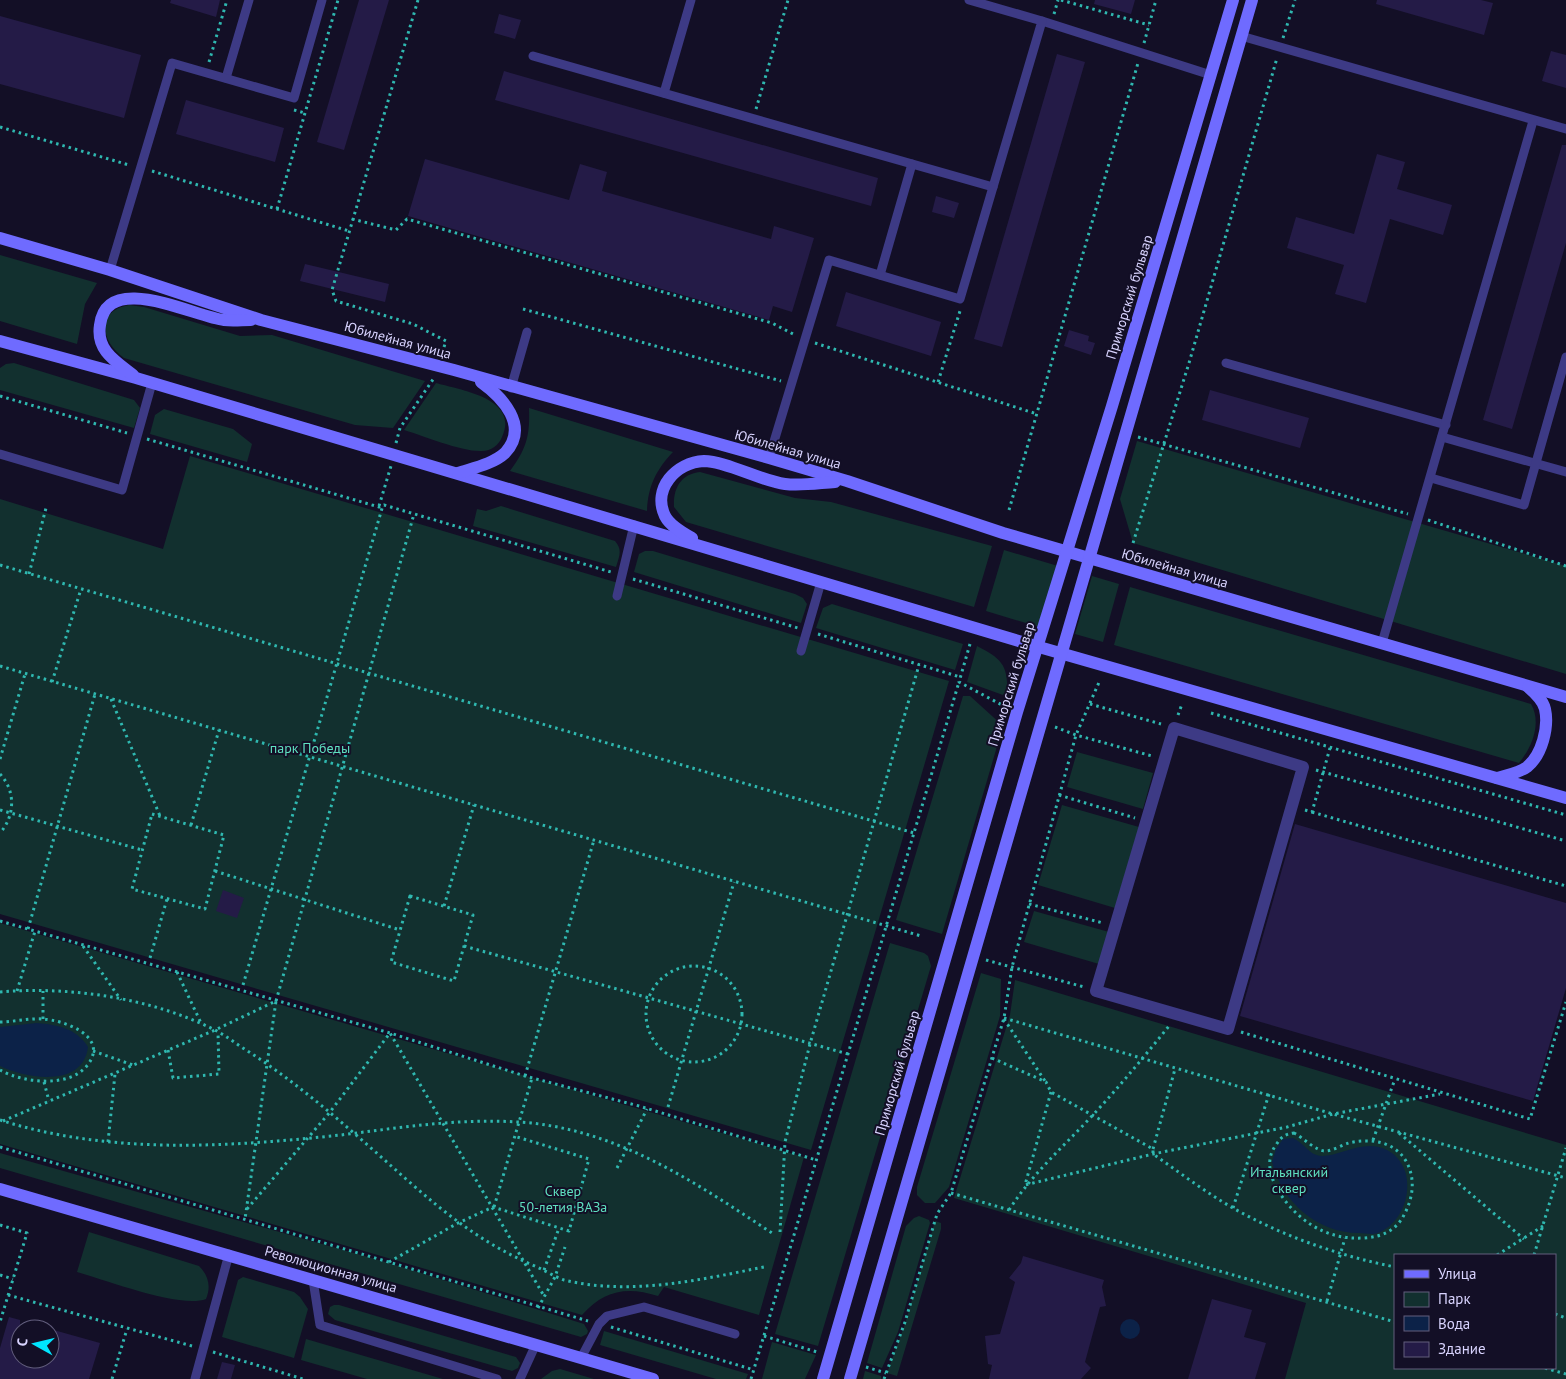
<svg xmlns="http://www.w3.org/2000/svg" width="1566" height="1379" font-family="'PT Sans',sans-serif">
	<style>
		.green { fill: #12302f; fill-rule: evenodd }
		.water { fill: #0c2248 }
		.building { fill: #241b47 }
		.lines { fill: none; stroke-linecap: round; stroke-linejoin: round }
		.path { stroke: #2fb8b0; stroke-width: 3; stroke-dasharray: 2.5 4; stroke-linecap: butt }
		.service { stroke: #3d3a85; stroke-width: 9 }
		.pedestrian { stroke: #3d3a85; stroke-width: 12 }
		.secondary { stroke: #6f6bff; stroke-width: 12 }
		.labels { text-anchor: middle; stroke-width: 4; stroke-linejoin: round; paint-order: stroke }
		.street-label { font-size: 14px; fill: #d9d4ff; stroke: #130f26 }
		.park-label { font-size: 14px; fill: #5fe0c0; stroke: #130f26 }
	</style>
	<rect width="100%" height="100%" fill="#130f26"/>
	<!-- green -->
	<g class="green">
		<path d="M 0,255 L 97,283 L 85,304 L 77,344 L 0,321 Z"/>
		<path d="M 129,305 L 144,307 L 240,336 L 272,335 L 425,381 L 393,428 L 355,425 L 124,358 C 101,342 95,311 129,305 Z"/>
		<path d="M 14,363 L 134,400 L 140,408 L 134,428 L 0,390 L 0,368 L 6,364 Z"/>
		<path d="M 436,383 C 460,390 520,398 502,437 C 499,445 491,451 482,451 C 462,452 424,436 404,430 Z"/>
		<path d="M 529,408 L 673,452 C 656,470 648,486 647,511 L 510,471 C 527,448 530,435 529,408 Z"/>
		<path d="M 164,409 L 233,429 L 252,444 L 247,462 L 150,434 L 155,415 Z"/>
		<path d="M 1137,441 L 1566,566 L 1566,674 L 1133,543 L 1120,499 Z"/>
		<path d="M 190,456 L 949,681 L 811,1150 L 0,914 L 0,499 L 163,549 Z"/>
		<path d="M 700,472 L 795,498 L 831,502 L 992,546 L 974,607 L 686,522 L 674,507 C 673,488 681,474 700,472 Z"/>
		<path d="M 501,506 L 615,541 C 623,550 619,557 616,567 L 473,526 L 477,509 L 486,511 Z"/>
		<path d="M 1004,550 L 1058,566 L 1039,627 L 986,611 Z"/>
		<path d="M 645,551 L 653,551 L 795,594 L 803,598 L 807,604 L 801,623 L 634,572 L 639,554 Z"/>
		<path d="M 1092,576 L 1119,584 L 1103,642 L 1075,634 Z"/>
		<path d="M 1130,587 L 1531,704 C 1542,723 1532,747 1519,763 L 1114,645 Z"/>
		<path d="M 832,604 L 963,644 L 955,670 L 816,628 L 823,608 Z"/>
		<path d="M 977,646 C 1000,658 1008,664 1007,691 L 1003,695 L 967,682 Z"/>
		<path d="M 963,696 L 970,696 L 1003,726 L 942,934 L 896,920 Z"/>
		<path d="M 1077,752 L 1153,773 L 1143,809 L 1067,787 Z"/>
		<path d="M 1062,805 L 1139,827 L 1115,908 L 1038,885 Z"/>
		<path d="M 1034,911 L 1109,932 L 1099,964 L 1024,942 Z"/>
		<path d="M 0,923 L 804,1157 L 759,1315 L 664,1287 L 658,1296 C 627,1286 604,1290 582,1315 L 0,1144 Z"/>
		<path d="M 890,943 L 924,953 L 928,956 L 931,966 L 818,1346 L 775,1334 Z"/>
		<path d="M 981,973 L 1001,979 L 1000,1016 L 949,1187 L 935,1203 L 925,1203 L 917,1195 L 917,1187 Z"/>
		<path d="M 1015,980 L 1566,1145 L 1566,1379 L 1285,1379 L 1306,1303 L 954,1198 L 1010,1015 ZM 1395,1255 L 1555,1255 L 1555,1368 L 1395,1368 Z"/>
		<path d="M 0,1153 L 389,1263 L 584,1324 L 588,1331 L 587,1334 L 581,1337 L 0,1168 Z"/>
		<path d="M 919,1216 L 929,1220 L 930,1223 L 898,1332 L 882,1368 L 867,1363 L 906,1226 L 914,1218 Z"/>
		<path d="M 935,1221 L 941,1223 L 941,1229 L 897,1376 L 887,1373 L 905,1324 Z"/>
		<path d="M 89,1232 L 199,1266 C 209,1276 211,1287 206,1299 C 181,1309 106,1280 77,1272 Z"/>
		<path d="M 243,1277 L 294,1292 L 300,1297 L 308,1309 L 294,1358 L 222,1337 L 238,1280 Z"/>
		<path d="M 334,1305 L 339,1305 L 516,1357 L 520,1363 L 518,1368 L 512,1371 L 335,1320 L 328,1314 L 330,1307 Z"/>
		<path d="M 604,1331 L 748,1374 L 746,1379 L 716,1379 L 600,1345 Z"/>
		<path d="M 306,1339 L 443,1379 L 367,1379 L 301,1360 Z"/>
		<path d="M 772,1342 L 816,1355 L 805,1379 L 762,1379 Z"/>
		<path d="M 560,1369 L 594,1379 L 541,1379 L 552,1371 Z"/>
		<path d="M 865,1371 L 881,1376 L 881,1379 L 863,1379 Z"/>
	</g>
	<!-- water -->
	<g class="water">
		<path d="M 37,1023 C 58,1025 76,1028 88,1047 C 83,1088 27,1079 0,1066 L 0,1027 Z"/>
		<path d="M 1293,1138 C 1303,1143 1308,1151 1314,1154 C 1332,1163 1361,1136 1387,1150 C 1420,1167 1410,1221 1378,1233 C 1372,1235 1364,1233 1359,1233 C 1317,1233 1282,1202 1272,1162 L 1276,1149 L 1283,1139 Z"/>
		<circle cx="1130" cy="1329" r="10"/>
	</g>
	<!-- building -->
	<g class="building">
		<path d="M 171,0 L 220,0 L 216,17 L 170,3 Z"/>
		<path d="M 359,0 L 389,0 L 344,150 L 317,142 Z"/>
		<path d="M 1095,0 L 1135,0 L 1131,14 L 1094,4 Z"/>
		<path d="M 1377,0 L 1481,0 L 1493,3 L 1484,35 L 1376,4 Z"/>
		<path d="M 499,14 L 521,20 L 515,39 L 494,33 Z"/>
		<path d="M 0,16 L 141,55 L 124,118 L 0,84 Z"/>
		<path d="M 1551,51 L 1566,55 L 1566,88 L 1542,81 Z"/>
		<path d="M 1057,54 L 1085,62 L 1002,347 L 974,339 Z"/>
		<path d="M 504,71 L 878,178 L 871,206 L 495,100 Z"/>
		<path d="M 186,100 L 284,128 L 275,162 L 176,134 Z"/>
		<path d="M 1562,145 L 1566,145 L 1566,243 L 1512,429 L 1483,420 Z"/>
		<path d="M 1377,154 L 1405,162 L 1397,189 L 1452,205 L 1443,235 L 1390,219 L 1366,303 L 1335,294 L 1344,265 L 1287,248 L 1296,217 L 1354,234 Z"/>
		<path d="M 425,159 L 569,200 L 580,164 L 607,172 L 602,191 L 771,239 L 774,226 L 814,238 L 792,312 L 773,306 L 769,320 L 408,216 Z"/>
		<path d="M 936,196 L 959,203 L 954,218 L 932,212 Z"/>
		<path d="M 305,264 L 389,284 L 385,302 L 300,281 Z"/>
		<path d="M 846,292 L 941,322 L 931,356 L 836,326 Z"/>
		<path d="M 1069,330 L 1089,336 L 1088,341 L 1095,343 L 1091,355 L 1064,346 Z"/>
		<path d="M 1210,390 L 1309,418 L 1300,448 L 1202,420 Z"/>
		<path d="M 1295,824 L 1566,903 L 1566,988 L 1533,1101 L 1240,1016 Z"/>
		<path d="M 223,890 L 244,898 L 237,918 L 216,911 Z"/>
		<path d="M 1023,1256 L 1104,1280 L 1102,1287 L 1106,1306 L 1100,1307 L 1085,1362 L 1091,1368 L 1081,1379 L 989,1379 L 992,1365 L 988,1364 L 985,1336 L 1000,1334 L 1015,1282 L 1009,1278 L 1021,1263 Z"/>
		<path d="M 1212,1299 L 1252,1310 L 1244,1337 L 1266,1343 L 1255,1379 L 1188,1379 Z"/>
		<path d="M 9,1317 L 20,1320 L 20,1359 L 50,1359 L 50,1329 L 100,1343 L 89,1379 L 0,1379 L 0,1348 Z"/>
		<path d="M 222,1362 L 235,1365 L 231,1379 L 217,1379 Z"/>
	</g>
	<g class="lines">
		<!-- path -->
		<g class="path">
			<path d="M 418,0 L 332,290 L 336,301 L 413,324 L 446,341 L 442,353"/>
			<path d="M 1061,0 L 1149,25"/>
			<path d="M 1054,14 L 1058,0"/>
			<path d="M 1283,38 L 1295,0"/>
			<path d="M 1144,43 L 1156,0"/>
			<path d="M 209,62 L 227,0"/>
			<path d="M 756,109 L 788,0"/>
			<path d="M 294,110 L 305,113"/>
			<path d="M 0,127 L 129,165"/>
			<path d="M 152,171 L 349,231"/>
			<path d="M 277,209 L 338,0"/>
			<path d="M 352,219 L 396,230 L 407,219 L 772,323 L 795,335"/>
			<path d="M 523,309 L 781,381"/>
			<path d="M 815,343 L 1037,414"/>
			<path d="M 938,382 L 960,311"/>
			<path d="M 0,396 L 127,433"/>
			<path d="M 1138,437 L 1408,514"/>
			<path d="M 147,439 L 379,507 L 384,505 L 611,572"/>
			<path d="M 396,443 L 400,428 L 434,378"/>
			<path d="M 379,506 L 391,466"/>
			<path d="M 1009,510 L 1138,63"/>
			<path d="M 1428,520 L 1566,566"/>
			<path d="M 1133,543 L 1189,363 L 1277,58"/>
			<path d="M 0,565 L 914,833"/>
			<path d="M 29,574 L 46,508"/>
			<path d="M 633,579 L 798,628"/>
			<path d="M 818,634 L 960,677"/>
			<path d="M 970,644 L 959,682 L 1002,705"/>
			<path d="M 0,666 L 921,936"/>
			<path d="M 52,682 L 81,589"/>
			<path d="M 111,699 L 160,816"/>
			<path d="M 1090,704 L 1161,724"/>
			<path d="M 1211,713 L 1566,815"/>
			<path d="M 1178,715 L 1182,704"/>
			<path d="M 1055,727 L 1076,735 L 1152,756"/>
			<path d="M 0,759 L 25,674"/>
			<path d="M 1316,770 L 1566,841"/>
			<path d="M 0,774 C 16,791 15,816 0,833"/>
			<path d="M 1059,795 L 1135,818"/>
			<path d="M 0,810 L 142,850"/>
			<path d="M 1305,810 L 1312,812 L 1330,748"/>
			<path d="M 1312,812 L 1566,886"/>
			<path d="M 152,814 L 224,835 L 205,909 L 132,889 Z"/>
			<path d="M 191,825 L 219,730"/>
			<path d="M 215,871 L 400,930"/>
			<path d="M 410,896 L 473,915 L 454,981 L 391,962 Z"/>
			<path d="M 1029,904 L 1103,923"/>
			<path d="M 444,906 L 474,805"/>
			<path d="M 0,921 L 390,1033 L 525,1076 L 639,1106 L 816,1160"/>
			<path d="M 28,929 L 95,694"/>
			<path d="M 83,946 L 121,1000"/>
			<path d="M 464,946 L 848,1054"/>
			<path d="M 150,958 L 167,899"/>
			<path d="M 986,960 L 1084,987"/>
			<circle cx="694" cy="1014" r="48"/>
			<path d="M 177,972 L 201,1023"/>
			<path d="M 243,985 L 383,505"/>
			<path d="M 17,991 L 35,931"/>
			<path d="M 0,992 C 71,986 150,998 213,1029 C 225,1035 235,1043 246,1050 C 304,1087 355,1134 406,1179 C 448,1216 485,1245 537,1267 C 546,1271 555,1277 564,1280 C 630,1296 699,1280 764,1267"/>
			<path d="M 276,1001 L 414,514"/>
			<path d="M 1004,1018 L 1333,1114 L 1566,1178"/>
			<path d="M 43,1019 L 43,991"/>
			<path d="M 1004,1019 L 1045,1081"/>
			<path d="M 0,1022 C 14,1022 28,1018 43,1019 C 62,1020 108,1035 89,1063 C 72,1089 23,1083 0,1070"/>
			<path d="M 1241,1032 L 1530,1119 L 1566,1002"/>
			<path d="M 168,1050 L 173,1078 L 219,1074 L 218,1032"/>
			<path d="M 93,1051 L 133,1065"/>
			<path d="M 992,1058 L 1046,1082 L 1051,1092 L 1153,1149 L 1153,1154 C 1179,1172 1205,1192 1233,1208 C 1282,1236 1340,1256 1395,1267"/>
			<path d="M 525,1076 L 594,840"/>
			<path d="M 44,1082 L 49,1101"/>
			<path d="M 1051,1092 L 1025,1185 L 1153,1154 L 1287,1127 L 1333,1114 L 1440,1094"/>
			<path d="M 668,1107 L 734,882"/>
			<path d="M 0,1120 C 110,1155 227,1147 341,1135 C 405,1127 466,1117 531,1123 C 624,1133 699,1185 775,1235"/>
			<path d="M 3,1121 L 215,1030 L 276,1001 L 245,1219"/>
			<path d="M 1294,1133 C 1304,1138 1316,1152 1327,1151 C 1334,1150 1342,1145 1349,1143 C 1370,1138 1394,1141 1406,1161 C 1416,1179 1413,1198 1404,1215 C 1396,1231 1381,1237 1364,1238 C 1344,1239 1327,1235 1310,1224 C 1288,1210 1256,1171 1276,1145 C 1281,1137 1285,1134 1294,1133 Z"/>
			<path d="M 1399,1133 L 1524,1239"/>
			<path d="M 1373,1140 L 1395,1079"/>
			<path d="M 108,1142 L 115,1074"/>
			<path d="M 0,1147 L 588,1321"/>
			<path d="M 1153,1149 L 1175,1069"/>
			<path d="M 617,1168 L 647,1109"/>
			<path d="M 951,1193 L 1395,1322"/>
			<path d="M 494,1207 L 532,1078"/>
			<path d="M 1233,1208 L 1269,1094"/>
			<path d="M 247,1209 L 330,1112 L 390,1033 L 544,1296"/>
			<path d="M 1009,1210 C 1032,1174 1063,1147 1092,1116 C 1119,1087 1144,1057 1169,1026"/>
			<path d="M 0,1225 L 27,1233 L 0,1322"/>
			<path d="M 780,1232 L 785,1142 L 810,1044 L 919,665"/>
			<path d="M 1497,1255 L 1543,1226"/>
			<path d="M 1534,1255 L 1566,1148"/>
			<path d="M 389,1262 L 458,1223 L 493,1207 L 569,1231 L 589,1159 L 514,1136"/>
			<path d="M 544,1270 L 559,1228"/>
			<path d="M 0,1275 L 13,1279"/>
			<path d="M 8,1295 L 192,1346"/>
			<path d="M 1327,1301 L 1345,1238"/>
			<path d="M 538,1308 L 555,1277 L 565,1247"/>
			<path d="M 1555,1314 L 1566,1318"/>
			<path d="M 611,1327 L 754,1370"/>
			<path d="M 764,1336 L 817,1352"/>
			<path d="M 213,1352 L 303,1379"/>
			<path d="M 866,1367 L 886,1373"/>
			<path d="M 1545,1368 L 1566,1374"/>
			<path d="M 112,1379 L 127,1329"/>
			<path d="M 751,1379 L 959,682"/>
			<path d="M 884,1379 L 905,1322 L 937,1214 L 951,1193 L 1004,1018 L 1012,967 L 1076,735 L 1100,680"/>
		</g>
		<!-- service -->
		<g class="service">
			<path d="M 1042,21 L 1211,75"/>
			<path d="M 1241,36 L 1566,129"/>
			<path d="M 533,56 L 993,187 L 1042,21 L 969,0"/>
			<path d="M 226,78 L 249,0"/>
			<path d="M 664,93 L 691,0"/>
			<path d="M 110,270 L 172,63 L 294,98 L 322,0"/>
			<path d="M 880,275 L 912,164"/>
			<path d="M 1226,363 L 1446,425"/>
			<path d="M 511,388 L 527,332"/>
			<path d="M 1442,437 L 1566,472"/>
			<path d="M 0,454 L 122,490 L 152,383"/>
			<path d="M 769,458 L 829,260 L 960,299 L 993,187"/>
			<path d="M 1431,478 L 1524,505 L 1566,357"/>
			<path d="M 617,596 L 634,525"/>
			<path d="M 1382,643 L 1533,121"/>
			<path d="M 801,651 L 821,582"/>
			<path d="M 313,1280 L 320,1325 L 497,1379"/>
			<path d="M 581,1358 L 599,1324 L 607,1316 L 644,1307 L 735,1334"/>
			<path d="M 195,1379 L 229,1254"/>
			<path d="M 520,1379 L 536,1344"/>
		</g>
		<!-- pedestrian -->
		<path class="pedestrian" d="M 1174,728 L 1303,767 L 1228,1029 L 1096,991 Z"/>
		<!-- secondary -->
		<g class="secondary">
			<path d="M 0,238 L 110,270 L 261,320 L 454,370 L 769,458 L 847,481 L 1003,533 L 1566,697"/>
			<path d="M 0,341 L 136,378 L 1039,647 L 1566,798"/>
			<path d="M 133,375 C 115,361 96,350 100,325 C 107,270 195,317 224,320 C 233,321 242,320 251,320"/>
			<path d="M 458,473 C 473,468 493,464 505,453 C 530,426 502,397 481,382"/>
			<path d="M 692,538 C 683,533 670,526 665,516 C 652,489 676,462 704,461 C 726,461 761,481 785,484 C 801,486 819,483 835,482"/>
			<path d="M 1497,778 C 1507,775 1519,773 1527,767 C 1542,755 1549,727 1545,709 C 1543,700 1535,693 1528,687"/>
			<path d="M 0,1189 L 653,1379"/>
			<path d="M 823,1379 L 1017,712 L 1112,406 L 1233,0"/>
			<path d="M 850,1379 L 1252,0"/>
		</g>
	</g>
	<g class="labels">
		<!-- street labels -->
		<g class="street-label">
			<text transform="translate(1129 297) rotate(-73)" y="5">Приморский бульвар</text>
			<text transform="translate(398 340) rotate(15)" y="5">Юбилейная улица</text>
			<text transform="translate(788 449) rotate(16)" y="5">Юбилейная улица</text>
			<text transform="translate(1175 568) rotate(16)" y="5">Юбилейная улица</text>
			<text transform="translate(1011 684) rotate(-73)" y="5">Приморский бульвар</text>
			<text transform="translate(897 1073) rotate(-74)" y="5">Приморский бульвар</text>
			<text transform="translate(331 1269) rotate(16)" y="5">Революционная улица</text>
		</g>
		<!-- park labels -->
		<g class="park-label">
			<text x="310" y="753">парк Победы</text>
			<text x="1289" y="1177">Итальянский<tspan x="1289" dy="16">сквер</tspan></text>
			<text x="563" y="1196">Сквер<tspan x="563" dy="16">50-летия ВАЗа</tspan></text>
		</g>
	</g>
	<!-- legend -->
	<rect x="1394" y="1254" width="162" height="115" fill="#130f26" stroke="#625e7d"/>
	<rect x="1404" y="1270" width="25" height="8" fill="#6f6bff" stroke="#625e7d"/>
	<text x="1438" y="1279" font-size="15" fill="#d9d4ff">Улица</text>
	<rect x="1404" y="1292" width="25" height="15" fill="#12302f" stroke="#625e7d"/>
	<text x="1438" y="1304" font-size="15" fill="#d9d4ff">Парк</text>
	<rect x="1404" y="1316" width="25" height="15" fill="#0c2248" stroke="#625e7d"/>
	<text x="1438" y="1329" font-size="15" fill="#d9d4ff">Вода</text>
	<rect x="1404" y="1342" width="25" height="15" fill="#241b47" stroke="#625e7d"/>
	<text x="1438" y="1354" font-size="15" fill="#d9d4ff">Здание</text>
	<!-- north arrow -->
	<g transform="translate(35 1344) rotate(278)"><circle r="24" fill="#130f26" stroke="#625e7d"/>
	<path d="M0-4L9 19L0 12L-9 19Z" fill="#00e5ff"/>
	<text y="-8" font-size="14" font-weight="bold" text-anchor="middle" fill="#d9d4ff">С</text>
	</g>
</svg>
